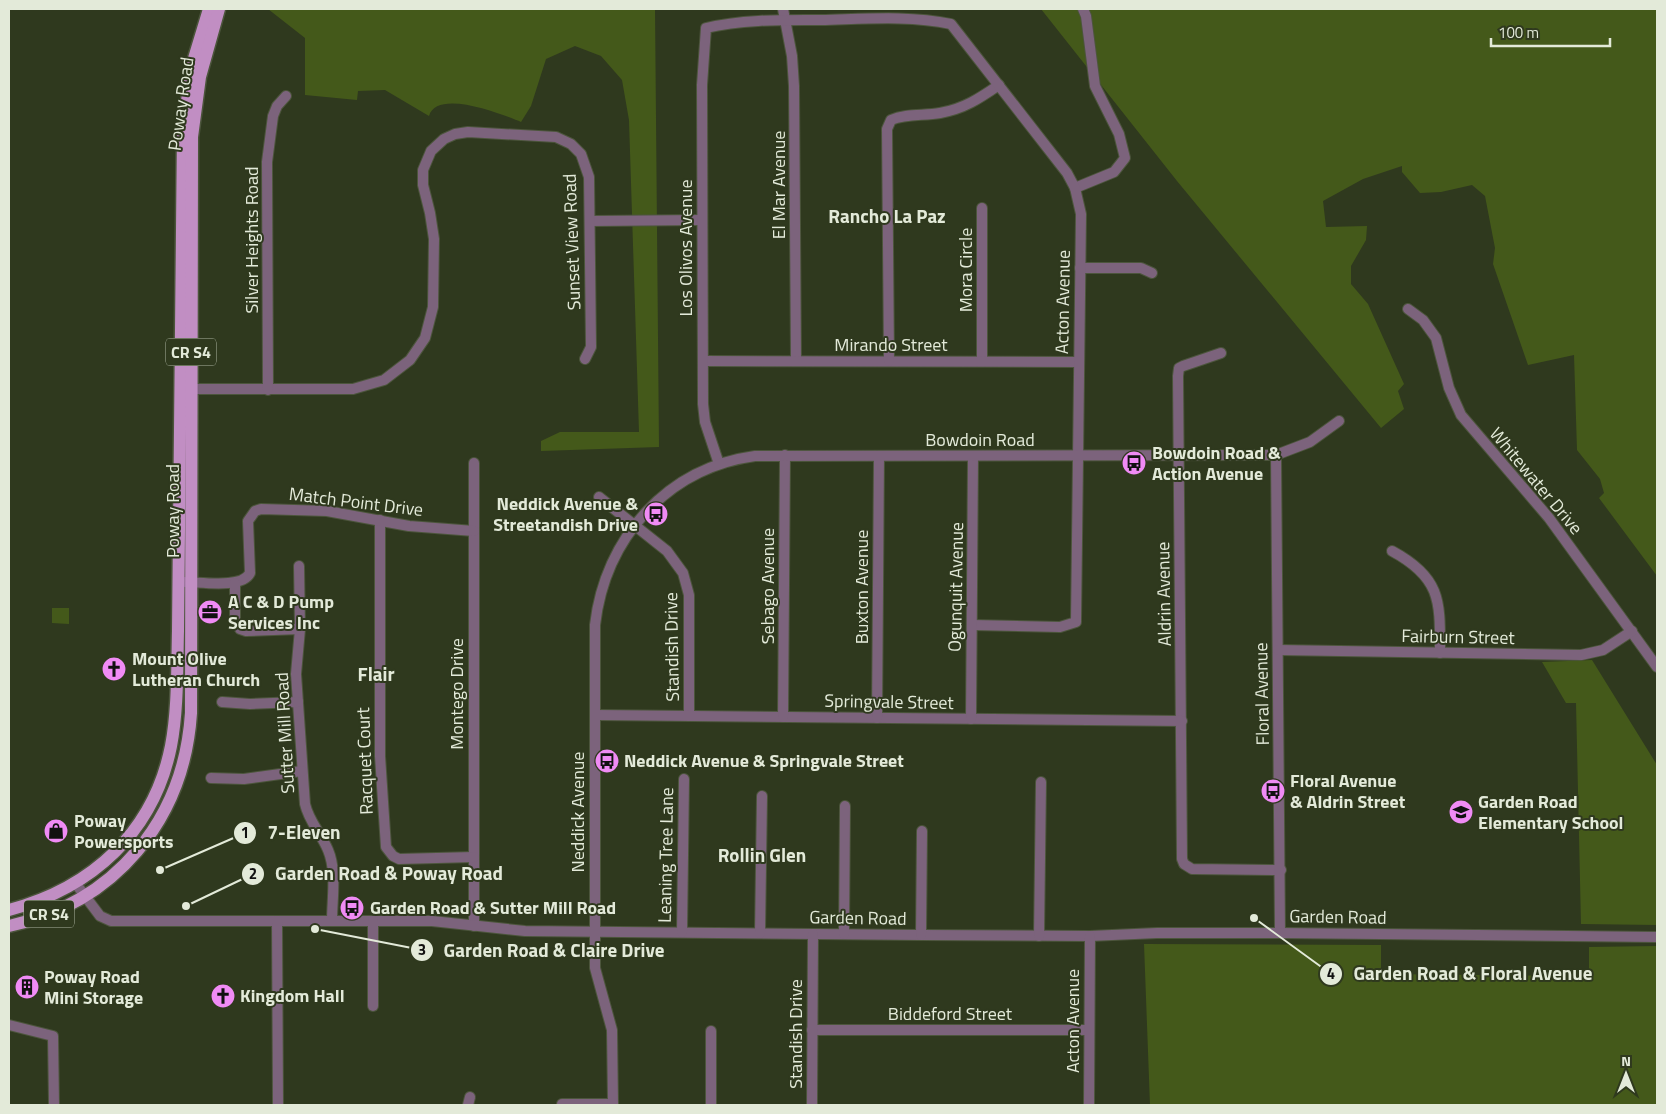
<svg xmlns="http://www.w3.org/2000/svg" width="1666" height="1114" font-family="'Titillium Web',sans-serif">
	<style>
		.green { fill: #44591a }
		.lines { fill: none; stroke-linecap: round; stroke-linejoin: round }
		.minor-casing { stroke: #4c553c; stroke-width: 12 }
		.major-casing { stroke: #4c553c; stroke-width: 15 }
		.minor { stroke: #7c637c; stroke-width: 10 }
		.major { stroke: #c18ec3; stroke-width: 12 }
		.labels { text-anchor: middle; stroke-width: 4; stroke-linejoin: round; paint-order: stroke }
		.shield { fill: #2f391e; stroke: #adb5a1; stroke-width: 1 }
		.shield-label { font-size: 16px; font-weight: bold; fill: #e3ead9 }
		.street-label { font-size: 18px; fill: #e3ead9; stroke: #2f391e }
		.poi-label { font-size: 18px; font-weight: bold; fill: #e3ead9; stroke: #2f391e; text-anchor: start }
		.neighbourhood-label { font-size: 19px; font-weight: bold; fill: #e3ead9; stroke: #2f391e }
		.leader { fill: none; stroke: #e3ead9; stroke-width: 2 }
		.callout-dot { fill: #e3ead9; stroke: #2f391e; stroke-width: 2 }
		.mark-label { font-size: 15px; text-anchor: middle; font-weight: bold; fill: #111 }
		.callout-label { font-size: 19px; text-anchor: middle; font-weight: bold; fill: #e3ead9; stroke: #2f391e; stroke-width: 4; stroke-linejoin: round; paint-order: stroke }
	</style>
	<rect width="100%" height="100%" fill="#2f391e"/>
	<!-- green -->
	<g class="green">
		<path d="M 268,9 L 655,9 L 659,447 L 541,451 L 541,441 L 560,432 L 639,432 L 629,120 L 622,80 L 601,56 L 575,46 L 546,59 L 531,106 L 521,122 C 504,115 437,88 429,116 L 385,90 L 358,91 L 357,100 L 305,95 L 305,38 Z"/>
		<path d="M 1041,9 L 1657,9 L 1657,576 L 1599,498 L 1604,493 L 1600,479 L 1577,450 L 1574,355 L 1528,365 L 1493,264 L 1495,248 L 1485,196 L 1472,185 L 1441,192 L 1420,193 L 1402,172 L 1402,166 L 1363,179 L 1323,201 L 1326,227 L 1367,226 L 1366,240 L 1351,266 L 1351,284 L 1368,304 L 1404,384 L 1398,391 L 1404,409 L 1381,428 L 1177,181 Z"/>
		<path d="M 52,608 L 69,608 L 69,624 L 52,623 Z"/>
		<path d="M 1592,660 L 1657,765 L 1657,925 L 1581,924 L 1576,703 L 1566,703 L 1542,662 Z"/>
		<path d="M 1144,944 L 1381,945 L 1381,974 L 1589,976 L 1589,947 L 1657,946 L 1657,1105 L 1150,1105 Z"/>
	</g>
	<g class="lines">
		<defs>
			<g id="minor">
				<path d="M 783,9 L 792,56 L 794,86 L 796,361"/>
				<path d="M 1075,188 L 1114,172 L 1125,158 L 1119,134 L 1095,86 L 1086,16 L 1083,9"/>
				<path d="M 982,208 L 982,361"/>
				<path d="M 590,221 L 702,220"/>
				<path d="M 1080,268 L 1141,268 L 1152,273"/>
				<path d="M 1408,309 L 1423,320 L 1436,338 L 1449,388 L 1461,415 L 1549,518 L 1657,667"/>
				<path d="M 1221,353 L 1183,366 L 1179,368 L 1178,376 L 1182,859 L 1184,864 L 1192,869 L 1281,870"/>
				<path d="M 703,361 L 1079,362"/>
				<path d="M 889,361 L 887,129 L 891,120 C 906,113 924,116 940,113 C 964,109 980,98 999,85"/>
				<path d="M 191,389 L 353,389 L 384,380 L 410,360 L 425,338 L 433,307 L 434,239 L 430,213 L 423,185 L 423,170 L 431,151 L 444,139 L 455,134 L 468,132 L 556,137 L 571,144 L 581,154 L 589,177 L 591,347 L 585,359"/>
				<path d="M 268,390 L 267,162 L 273,116 L 277,106 L 286,96"/>
				<path d="M 1276,455 L 1280,933"/>
				<path d="M 474,463 L 474,926"/>
				<path d="M 719,464 L 705,422 L 703,404 L 702,85 L 706,28 C 743,19 784,20 821,20 C 864,19 909,15 951,24 L 1067,173 L 1075,188 L 1081,214 L 1076,622 L 1060,627 L 972,625"/>
				<path d="M 599,497 L 667,551 L 683,573 L 689,595 L 689,716"/>
				<path d="M 380,520 L 380,756 L 386,847 L 393,856 L 399,859 L 474,857"/>
				<path d="M 1392,551 C 1442,578 1440,602 1440,653"/>
				<path d="M 299,566 L 300,629 L 296,674 L 305,804 C 309,822 321,833 328,850 C 337,871 332,899 332,921"/>
				<path d="M 185,582 C 201,582 242,589 250,573 L 248,521 L 255,511 L 261,509 L 327,511 L 409,526 L 474,531"/>
				<path d="M 235,583 L 235,620 L 240,629 L 246,631 L 300,629"/>
				<path d="M 1278,650 L 1581,655 L 1603,650 L 1632,631"/>
				<path d="M 222,702 L 250,704 L 298,702"/>
				<path d="M 595,715 L 1182,721"/>
				<path d="M 783,717 L 785,455"/>
				<path d="M 877,718 L 879,456"/>
				<path d="M 971,719 L 973,456"/>
				<path d="M 211,778 L 244,779 L 302,771"/>
				<path d="M 76,884 L 100,916 L 111,921 L 432,921 L 525,931 L 921,935 L 1090,936 L 1157,933 L 1280,933 L 1657,937"/>
				<path d="M 277,921 L 278,1105"/>
				<path d="M 682,932 L 684,779"/>
				<path d="M 760,933 L 762,796"/>
				<path d="M 844,934 L 845,806"/>
				<path d="M 921,935 L 922,831"/>
				<path d="M 1039,936 L 1041,782"/>
				<path d="M 373,1006 L 373,921"/>
				<path d="M 9,1025 L 53,1036 L 54,1105"/>
				<path d="M 812,1030 L 1089,1030"/>
				<path d="M 562,1104 L 613,1104"/>
				<path d="M 468,1105 L 470,1097"/>
				<path d="M 613,1105 L 612,1030 L 595,968 L 595,625 C 605,538 667,468 755,456 L 1276,455 L 1310,442 L 1339,421"/>
				<path d="M 711,1105 L 711,1031"/>
				<path d="M 812,1105 L 813,934"/>
				<path d="M 1089,1105 L 1090,936"/>
			</g>
			<g id="major">
				<path d="M 9,910 C 92,888 154,832 171,746 C 178,709 177,669 178,631 L 183,129 L 192,65 L 209,9"/>
				<path d="M 9,926 C 115,903 184,820 191,713 L 192,137 L 200,77 L 219,9"/>
			</g>
		</defs>
		<!-- minor casing -->
		<use href="#minor" class="minor-casing"/>
		<!-- major casing -->
		<use href="#major" class="major-casing"/>
		<!-- minor -->
		<use href="#minor" class="minor"/>
		<!-- major -->
		<use href="#major" class="major"/>
	</g>
	<!-- icons -->
	<defs>
		<symbol id="bus-disc" viewBox="-11 -11 22 22"><circle r="9.5" fill="#f08bf5" stroke="#2f391e"/><path d="M-5-6H5V4H4V6H2V4H-2V6H-4V4H-5ZM-3.5-4V0h7V-4ZM-3.5 1.2v1.5H-2V1.2ZM2 1.2v1.5H3.5V1.2Z" fill="#111"/></symbol>
		<symbol id="office-disc" viewBox="-11 -11 22 22"><circle r="9.5" fill="#f08bf5" stroke="#2f391e"/><path d="M-6-3h4V-5.5h4V-3h4V5H-6ZM-1-4.5V-3h2v-1.5ZM-6 0V1H6V0Z" fill="#111"/></symbol>
		<symbol id="church-disc" viewBox="-11 -11 22 22"><circle r="9.5" fill="#f08bf5" stroke="#2f391e"/><path d="M-1.2-6h2.4v3.5h3.3v2.4h-3.3V6h-2.4V-.1h-3.3v-2.4h3.3Z" fill="#111"/></symbol>
		<symbol id="school-disc" viewBox="-11 -11 22 22"><circle r="9.5" fill="#f08bf5" stroke="#2f391e"/><path d="M0-5L7-2L0 1L-7-2ZM-4 1L0 2.5L4 1V4Q0 6-4 4Z" fill="#111"/></symbol>
		<symbol id="shop-disc" viewBox="-11 -11 22 22"><circle r="9.5" fill="#f08bf5" stroke="#2f391e"/><path d="M-5-2.5h2.3a2.7 3.5 0 0 1 5.4 0H5L5.5 6h-11ZM-1.5-2.5h3a1.5 2.3 0 0 0-3 0Z" fill="#111"/></symbol>
		<symbol id="building-disc" viewBox="-11 -11 22 22"><circle r="9.5" fill="#f08bf5" stroke="#2f391e"/><path d="M-4-6H4V6H1V3H-1V6H-4ZM-2.5-4.3h1.7v1.8h-1.7ZM.8-4.3h1.7v1.8H.8ZM-2.5-1h1.7V.8h-1.7ZM.8-1h1.7V.8H.8Z" fill="#111"/></symbol>
	</defs>
	<g fill-rule="evenodd">
		<use href="#bus-disc" x="1120" y="449" width="28" height="28"/>
		<use href="#bus-disc" x="642" y="500" width="28" height="28"/>
		<use href="#office-disc" x="196" y="598" width="28" height="28"/>
		<use href="#church-disc" x="100" y="655" width="28" height="28"/>
		<use href="#bus-disc" x="593" y="747" width="28" height="28"/>
		<use href="#bus-disc" x="1259" y="777" width="28" height="28"/>
		<use href="#school-disc" x="1447" y="798" width="28" height="28"/>
		<use href="#shop-disc" x="42" y="817" width="28" height="28"/>
		<use href="#bus-disc" x="338" y="894" width="28" height="28"/>
		<use href="#building-disc" x="13" y="973" width="28" height="28"/>
		<use href="#church-disc" x="209" y="982" width="28" height="28"/>
	</g>
	<g class="labels">
		<!-- shield labels -->
		<g class="shield">
			<rect x="166" y="338.5" width="50" height="27" rx="4"/>
			<rect x="24" y="900.5" width="50" height="27" rx="4"/>
		</g>
		<g class="shield-label">
			<text x="191" y="358">CR S4</text>
			<text x="49" y="920">CR S4</text>
		</g>
		<!-- street labels -->
		<g class="street-label">
			<text transform="translate(181 104) rotate(-82)" y="6">Poway Road</text>
			<text transform="translate(779 185) rotate(-90)" y="6">El Mar Avenue</text>
			<text transform="translate(252 240) rotate(-90)" y="6">Silver Heights Road</text>
			<text transform="translate(572 242) rotate(-92)" y="6">Sunset View Road</text>
			<text transform="translate(686 248) rotate(-90)" y="6">Los Olivos Avenue</text>
			<text transform="translate(966 270) rotate(-90)" y="6">Mora Circle</text>
			<text transform="translate(1063 302) rotate(-89)" y="6">Acton Avenue</text>
			<text x="891" y="351">Mirando Street</text>
			<text x="980" y="446">Bowdoin Road</text>
			<text transform="translate(1536 481) rotate(50)" y="6">Whitewater Drive</text>
			<text transform="translate(356 502) rotate(7)" y="6">Match Point Drive</text>
			<text transform="translate(173 511) rotate(-90)" y="6">Poway Road</text>
			<text transform="translate(768 586) rotate(-90)" y="6">Sebago Avenue</text>
			<text transform="translate(862 587) rotate(-90)" y="6">Buxton Avenue</text>
			<text transform="translate(956 587) rotate(-89)" y="6">Ogunquit Avenue</text>
			<text transform="translate(1164 594) rotate(-91)" y="6">Aldrin Avenue</text>
			<text transform="translate(1458 637) rotate(1)" y="6">Fairburn Street</text>
			<text transform="translate(672 647) rotate(-91)" y="6">Standish Drive</text>
			<text transform="translate(457 694) rotate(-90)" y="6">Montego Drive</text>
			<text transform="translate(1262 694) rotate(-91)" y="6">Floral Avenue</text>
			<text transform="translate(889 702) rotate(1)" y="6">Springvale Street</text>
			<text transform="translate(285 733) rotate(-93)" y="6">Sutter Mill Road</text>
			<text transform="translate(365 761) rotate(-92)" y="6">Racquet Court</text>
			<text transform="translate(578 812) rotate(-90)" y="6">Neddick Avenue</text>
			<text transform="translate(666 855) rotate(-89)" y="6">Leaning Tree Lane</text>
			<text transform="translate(1338 917) rotate(1)" y="6">Garden Road</text>
			<text transform="translate(858 918) rotate(1)" y="6">Garden Road</text>
			<text x="950" y="1020">Biddeford Street</text>
			<text transform="translate(1073 1021) rotate(-90)" y="6">Acton Avenue</text>
			<text transform="translate(796 1034) rotate(-90)" y="6">Standish Drive</text>
		</g>
		<!-- poi labels -->
		<g class="poi-label">
			<text x="1152" y="459">Bowdoin Road &amp;<tspan x="1152" dy="21">Action Avenue</tspan></text>
			<text x="638" y="510" text-anchor="end">Neddick Avenue &amp;<tspan x="638" dy="21">Streetandish Drive</tspan></text>
			<text x="228" y="608">A C &amp; D Pump<tspan x="228" dy="21">Services Inc</tspan></text>
			<text x="132" y="665">Mount Olive<tspan x="132" dy="21">Lutheran Church</tspan></text>
			<text x="624" y="767">Neddick Avenue &amp; Springvale Street</text>
			<text x="1290" y="787">Floral Avenue<tspan x="1290" dy="21">&amp; Aldrin Street</tspan></text>
			<text x="1478" y="808">Garden Road<tspan x="1478" dy="21">Elementary School</tspan></text>
			<text x="74" y="827">Poway<tspan x="74" dy="21">Powersports</tspan></text>
			<text x="370" y="914">Garden Road &amp; Sutter Mill Road</text>
			<text x="44" y="983">Poway Road<tspan x="44" dy="21">Mini Storage</tspan></text>
			<text x="240" y="1002">Kingdom Hall</text>
		</g>
		<!-- neighbourhood labels -->
		<g class="neighbourhood-label">
			<text x="887" y="223">Rancho La Paz</text>
			<text x="376" y="681">Flair</text>
			<text x="762" y="862">Rollin Glen</text>
		</g>
	</g>
	<!-- callouts -->
	<path class="leader" d="M160 870L245 833M186 906L253 874M315 929L422 950M1254 918L1331 974"/>
	<g class="callout-dot">
		<circle cx="160" cy="870" r="5"/>
		<circle cx="186" cy="906" r="5"/>
		<circle cx="315" cy="929" r="5"/>
		<circle cx="1254" cy="918" r="5"/>
		<circle cx="245" cy="833" r="12"/>
		<circle cx="253" cy="874" r="12"/>
		<circle cx="422" cy="950" r="12"/>
		<circle cx="1331" cy="974" r="12"/>
	</g>
	<g class="mark-label">
		<text x="245" y="838">1</text>
		<text x="253" y="879">2</text>
		<text x="422" y="955">3</text>
		<text x="1331" y="979">4</text>
	</g>
	<g class="callout-label">
		<text x="304" y="839">7-Eleven</text>
		<text x="389" y="880">Garden Road &amp; Poway Road</text>
		<text x="554" y="957">Garden Road &amp; Claire Drive</text>
		<text x="1473" y="980">Garden Road &amp; Floral Avenue</text>
	</g>
	<!-- border -->
	<rect width="1666" height="1114" fill="none" stroke="#e3ead9" stroke-width="20"/>
	<!-- north arrow -->
	<g transform="translate(1626 1074)" stroke="#2f391e" stroke-width="4" paint-order="stroke">
	<path d="M0-4L9 19L0 12L-9 19Z" fill="#e3ead9"/>
	<text y="-8" font-size="14" font-weight="bold" text-anchor="middle" fill="#e3ead9">N</text>
	</g>
	<!-- scale -->
	<path d="M1491 38v8h119v-8" fill="none" stroke="#e3ead9" stroke-width="2.5"/>
	<text x="1498" y="38" font-size="15" fill="#e3ead9" stroke="#2f391e" stroke-width="4" paint-order="stroke">100 m</text>
</svg>
